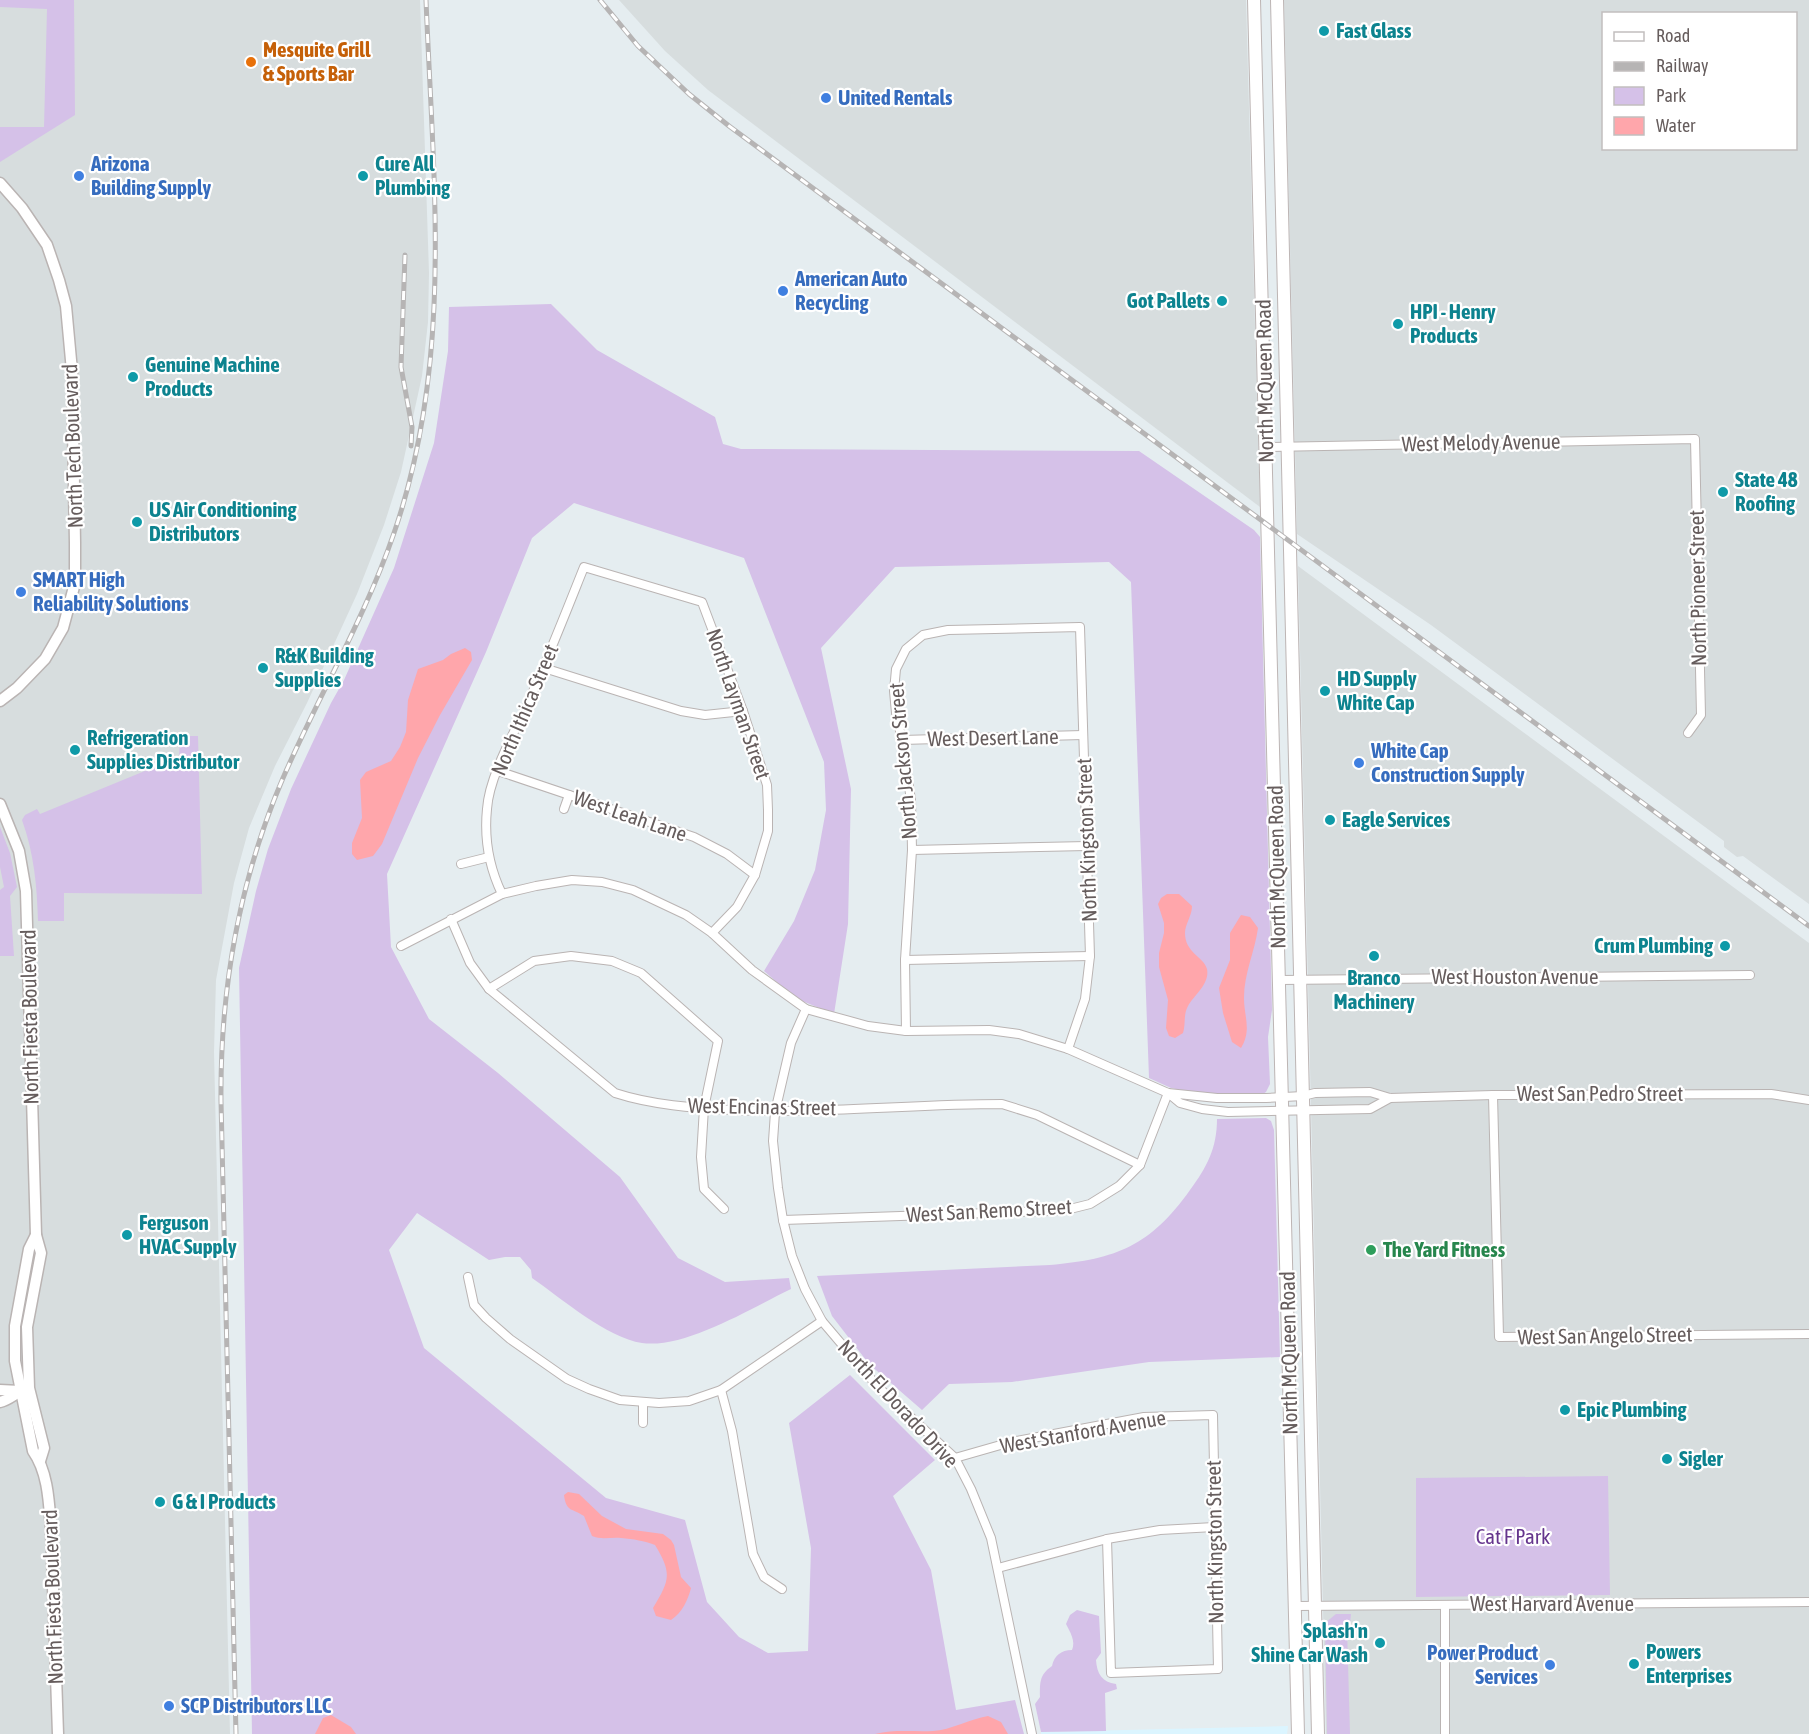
<svg xmlns="http://www.w3.org/2000/svg" width="1809" height="1734" font-family="'Asap Condensed',sans-serif">
	<style>
		.commercial { fill: #dbf5ff }
		.industrial { fill: #d7ddde; fill-rule: evenodd }
		.green { fill: #d5c1e8 }
		.water { fill: #ffa6ab }
		.lines { fill: none; stroke-linecap: round; stroke-linejoin: round }
		.minor-casing { stroke: #bab4b3; stroke-width: 10 }
		.tertiary-casing { stroke: #bab4b3; stroke-width: 13 }
		.secondary-casing { stroke: #bdb5b4; stroke-width: 14 }
		.minor { stroke: #fff; stroke-width: 8 }
		.tertiary { stroke: #fff; stroke-width: 10 }
		.secondary { stroke: #fff; stroke-width: 12 }
		.rail-casing { stroke: #b6b4b4; stroke-width: 5 }
		.rail { stroke: #fff; stroke-width: 3; stroke-dasharray: 9; stroke-linecap: butt }
		.culture-dot { fill: #0f9aa8; stroke: #fff; stroke-width: 2 }
		.food-dot { fill: #e8710a; stroke: #fff; stroke-width: 2 }
		.shop-dot { fill: #3f7fe0; stroke: #fff; stroke-width: 2 }
		.leisure-dot { fill: #2e9e5b; stroke: #fff; stroke-width: 2 }
		.labels { text-anchor: middle; stroke-width: 4.5; stroke-linejoin: round; paint-order: stroke }
		.culture-label { font-size: 21px; font-weight: bold; fill: #0d838f; stroke: #fff; text-anchor: start }
		.food-label { font-size: 21px; font-weight: bold; fill: #c56008; stroke: #fff; text-anchor: start }
		.shop-label { font-size: 21px; font-weight: bold; fill: #366cbe; stroke: #fff; text-anchor: start }
		.street-label { font-size: 21px; fill: #665d5d; stroke: #fff }
		.leisure-label { font-size: 21px; font-weight: bold; fill: #27864d; stroke: #fff; text-anchor: start }
		.park-label { font-size: 21px; fill: #65358d; stroke: #fff }
	</style>
	<rect width="100%" height="100%" fill="#e5edf0"/>
	<!-- commercial -->
	<path class="commercial" d="M 1288,1726 L 1287,1734 L 1041,1734 L 1041,1732 Z"/>
	<!-- industrial -->
	<g class="industrial">
		<path d="M 0,0 L 420,0 L 429,273 L 428,322 L 422,376 L 401,472 L 384,525 L 357,594 L 307,703 L 275,766 L 249,828 L 234,883 L 216,980 L 214,1052 L 230,1734 L 0,1734 Z"/>
		<path d="M 619,0 L 1246,0 L 1260,507 L 708,90 L 665,51 Z"/>
		<path d="M 1284,0 L 1809,0 L 1809,904 L 1743,856 L 1737,857 L 1724,847 L 1724,841 L 1431,625 L 1297,534 ZM 1604,14 L 1796,14 L 1796,148 L 1604,148 Z"/>
		<path d="M 1298,566 L 1809,943 L 1809,1734 L 1326,1734 Z"/>
	</g>
	<!-- green -->
	<g class="green">
		<path d="M 0,0 L 74,0 L 75,115 L 0,162 L 0,127 L 44,127 L 47,9 L 0,7 Z"/>
		<path d="M 551,304 L 597,350 L 715,417 L 723,444 L 741,449 L 1139,451 L 1254,530 L 1260,537 L 1272,1010 L 1268,1037 L 1270,1084 L 1266,1092 L 1263,1094 L 1195,1093 L 1171,1088 L 1149,1078 L 1131,582 L 1109,562 L 895,567 L 821,648 L 851,789 L 848,924 L 834,1014 L 795,998 L 764,971 L 794,921 L 815,870 L 826,810 L 824,762 L 744,558 L 574,503 L 532,538 L 486,652 L 387,874 L 391,947 L 429,1019 L 498,1073 L 620,1177 L 678,1258 L 725,1282 L 789,1278 L 791,1289 C 751,1308 685,1349 642,1343 C 607,1338 561,1298 532,1278 L 531,1270 L 520,1257 L 505,1257 L 489,1260 L 417,1213 L 389,1250 L 424,1348 L 606,1498 L 685,1520 L 707,1602 L 739,1637 L 768,1653 L 808,1651 L 811,1548 L 789,1423 L 850,1375 L 935,1460 L 893,1496 L 931,1570 L 956,1710 L 1015,1700 L 1024,1734 L 252,1734 L 239,968 L 256,891 L 268,849 L 291,789 L 331,703 L 344,680 L 394,568 L 434,443 L 448,351 L 449,307 Z"/>
		<path d="M 180,736 L 198,736 L 202,894 L 64,893 L 64,921 L 38,921 C 37,886 34,853 22,820 L 25,815 L 37,809 L 40,814 L 179,757 Z"/>
		<path d="M 0,827 L 10,853 L 17,887 L 10,896 L 14,956 L 0,956 L 0,890 L 4,887 L 0,867 Z"/>
		<path d="M 1266,1118 L 1271,1121 L 1274,1130 L 1280,1357 L 1149,1362 L 1012,1382 L 949,1384 L 922,1410 L 869,1364 L 832,1316 L 817,1276 L 1050,1265 C 1117,1259 1150,1246 1190,1190 C 1207,1167 1217,1148 1217,1119 Z"/>
		<path d="M 1608,1476 L 1610,1595 L 1416,1597 L 1416,1478 Z"/>
		<path d="M 1077,1610 L 1099,1616 L 1101,1653 L 1096,1660 C 1097,1674 1102,1682 1116,1684 L 1117,1689 L 1105,1693 L 1106,1731 L 1041,1732 L 1035,1704 L 1040,1697 C 1040,1683 1039,1675 1052,1666 C 1054,1656 1061,1650 1072,1650 C 1076,1641 1070,1632 1066,1624 L 1070,1615 Z"/>
		<path d="M 1336,1614 L 1351,1614 L 1350,1624 L 1347,1627 L 1350,1734 L 1327,1734 L 1325,1623 Z"/>
	</g>
	<!-- water -->
	<g class="water">
		<path d="M 465,648 L 471,652 L 472,660 L 440,715 L 418,758 L 382,844 L 373,856 L 357,860 L 352,854 L 352,843 L 362,818 L 360,780 L 366,772 L 391,761 L 400,747 L 406,732 L 408,700 L 418,669 L 443,660 L 451,654 Z"/>
		<path d="M 1167,894 L 1179,894 L 1192,906 C 1192,916 1185,924 1185,933 C 1185,953 1203,956 1207,969 C 1210,984 1194,995 1188,1006 C 1183,1015 1186,1024 1183,1033 L 1175,1038 L 1169,1036 L 1166,1028 L 1168,1000 L 1159,967 L 1159,953 L 1164,933 L 1164,923 L 1158,904 L 1161,898 Z"/>
		<path d="M 1241,915 L 1250,917 L 1258,928 C 1255,951 1244,973 1244,998 C 1244,1017 1252,1030 1241,1048 L 1232,1042 L 1223,1013 L 1219,988 L 1230,960 L 1230,933 Z"/>
		<path d="M 568,1492 L 579,1494 L 602,1516 L 626,1529 L 663,1534 L 671,1540 L 674,1545 L 681,1577 L 691,1588 C 688,1600 682,1613 671,1620 L 656,1616 L 653,1608 C 669,1581 673,1574 655,1545 C 644,1541 634,1539 621,1538 C 611,1537 601,1540 592,1536 L 584,1516 C 572,1508 566,1512 564,1495 Z"/>
		<path d="M 331,1715 L 351,1727 L 356,1734 L 315,1734 L 323,1718 Z"/>
		<path d="M 988,1716 L 1001,1722 L 1008,1734 L 875,1734 C 895,1729 913,1732 933,1731 C 951,1730 970,1719 988,1716 Z"/>
	</g>
	<g class="lines">
		<defs>
			<g id="minor">
				<path d="M 1267,447 L 1695,439 L 1701,715 L 1688,733"/>
				<path d="M 544,668 L 681,711 L 705,715 L 743,711"/>
				<path d="M 902,740 L 1083,735"/>
				<path d="M 498,771 L 694,837 L 727,854 L 755,875"/>
				<path d="M 564,809 L 569,795"/>
				<path d="M 912,850 L 1087,846"/>
				<path d="M 461,864 L 489,857"/>
				<path d="M 502,894 C 489,867 484,839 487,809 C 489,777 514,733 528,703 C 548,658 566,612 584,567 L 702,602 L 743,711 L 767,785 L 768,810 L 768,831 L 755,875 L 737,907 L 712,933"/>
				<path d="M 451,919 L 470,963 L 489,989 L 615,1093 C 652,1105 693,1108 732,1110 C 822,1114 912,1104 1002,1104 L 1037,1115 L 1140,1165"/>
				<path d="M 401,946 L 502,894 L 536,886 L 572,880 L 602,882 L 633,890 L 686,915 L 712,933 L 752,970 L 806,1009 L 868,1026 L 906,1031 L 989,1030 L 1019,1034 L 1068,1049 L 1168,1093 L 1217,1098 L 1266,1098 L 1303,1096 L 1315,1093 L 1370,1092 L 1390,1098 L 1493,1095 L 1771,1094 L 1809,1100"/>
				<path d="M 905,960 L 1090,956"/>
				<path d="M 1280,980 L 1750,975"/>
				<path d="M 489,989 L 534,961 L 571,956 L 612,961 L 641,973 L 718,1041 L 704,1108 L 701,1157 L 704,1189 L 724,1209"/>
				<path d="M 806,1009 L 791,1043 L 775,1112 L 773,1141 L 778,1188 L 783,1220 L 792,1256 L 805,1289 L 822,1321 L 878,1387 L 955,1458 L 971,1489 L 991,1538 L 1032,1734"/>
				<path d="M 906,1031 L 905,960 L 912,850 L 911,800 L 902,740 L 896,713 L 894,691 L 896,669 L 906,649 L 923,635 L 948,630 L 1080,627 L 1090,956 L 1085,999 L 1068,1049"/>
				<path d="M 1168,1093 L 1180,1103 L 1202,1109 L 1228,1112 L 1370,1109 L 1390,1098"/>
				<path d="M 1493,1095 L 1499,1337 L 1809,1334"/>
				<path d="M 783,1220 L 1049,1211 L 1070,1209 L 1090,1204 L 1119,1186 L 1140,1165 L 1168,1093"/>
				<path d="M 468,1277 L 474,1305 L 486,1318 L 510,1339 L 567,1379 L 589,1389 L 620,1400 L 659,1403 L 689,1401 L 721,1390 L 822,1321"/>
				<path d="M 721,1390 L 732,1431 L 753,1554 L 764,1577 L 782,1589"/>
				<path d="M 643,1423 L 643,1402"/>
				<path d="M 955,1458 L 1011,1442 L 1144,1417 L 1213,1415 L 1218,1669 L 1111,1673 L 1107,1539"/>
				<path d="M 998,1568 L 1107,1539 L 1160,1530 L 1214,1527"/>
				<path d="M 1445,1605 L 1445,1734"/>
				<path d="M 1295,1606 L 1809,1602"/>
			</g>
			<g id="tertiary">
				<path d="M 0,183 L 22,208 L 47,245 L 59,280 L 66,306 L 72,371 L 75,543 L 75,583 L 63,628 L 45,659 L 17,688 L 0,701"/>
				<path d="M 0,804 L 19,851 L 26,891 L 36,1235 L 41,1253 L 27,1327 L 29,1388 L 44,1448 L 40,1461"/>
				<path d="M 36,1235 L 29,1249 L 15,1326 L 15,1361 L 33,1451 C 48,1472 49,1502 51,1528 L 58,1734"/>
				<path d="M 0,1390 L 20,1391"/>
				<path d="M 0,1402 C 10,1400 16,1392 26,1389"/>
			</g>
			<g id="secondary">
				<path d="M 1254,0 L 1298,1734"/>
				<path d="M 1277,0 L 1318,1734"/>
			</g>
		</defs>
		<!-- minor casing -->
		<use href="#minor" class="minor-casing"/>
		<!-- tertiary casing -->
		<use href="#tertiary" class="tertiary-casing"/>
		<!-- secondary casing -->
		<use href="#secondary" class="secondary-casing"/>
		<!-- minor -->
		<use href="#minor" class="minor"/>
		<!-- tertiary -->
		<use href="#tertiary" class="tertiary"/>
		<!-- secondary -->
		<use href="#secondary" class="secondary"/>
		<defs>
			<g id="rail">
				<path d="M 600,0 L 638,46 L 689,94 L 729,126 L 1809,926"/>
				<path d="M 405,255 L 401,367 L 412,427 L 411,446"/>
				<path d="M 236,1734 L 221,1101 C 220,988 239,881 283,778 C 319,695 365,618 394,533 C 454,359 433,179 426,0"/>
			</g>
		</defs>
		<!-- rail casing -->
		<use href="#rail" class="rail-casing"/>
		<!-- rail -->
		<use href="#rail" class="rail"/>
	</g>
	<!-- markers -->
	<g class="culture-dot">
		<circle cx="1324" cy="31" r="6"/>
		<circle cx="363" cy="176" r="6"/>
		<circle cx="1222" cy="301" r="6"/>
		<circle cx="1398" cy="324" r="6"/>
		<circle cx="133" cy="377" r="6"/>
		<circle cx="1723" cy="492" r="6"/>
		<circle cx="137" cy="522" r="6"/>
		<circle cx="263" cy="668" r="6"/>
		<circle cx="1325" cy="691" r="6"/>
		<circle cx="75" cy="750" r="6"/>
		<circle cx="1330" cy="820" r="6"/>
		<circle cx="1725" cy="946" r="6"/>
		<circle cx="1374" cy="956" r="6"/>
		<circle cx="127" cy="1235" r="6"/>
		<circle cx="1565" cy="1410" r="6"/>
		<circle cx="1667" cy="1459" r="6"/>
		<circle cx="160" cy="1502" r="6"/>
		<circle cx="1380" cy="1643" r="6"/>
		<circle cx="1634" cy="1664" r="6"/>
	</g>
	<circle class="food-dot" cx="251" cy="62" r="6"/>
	<g class="shop-dot">
		<circle cx="826" cy="98" r="6"/>
		<circle cx="79" cy="176" r="6"/>
		<circle cx="783" cy="291" r="6"/>
		<circle cx="21" cy="592" r="6"/>
		<circle cx="1359" cy="763" r="6"/>
		<circle cx="1550" cy="1665" r="6"/>
		<circle cx="169" cy="1706" r="6"/>
	</g>
	<circle class="leisure-dot" cx="1371" cy="1250" r="6"/>
	<g class="labels">
		<!-- culture labels -->
		<g class="culture-label">
			<text x="1336" y="38">Fast Glass</text>
			<text x="375" y="171">Cure All<tspan x="375" dy="24">Plumbing</tspan></text>
			<text x="1210" y="308" text-anchor="end">Got Pallets</text>
			<text x="1410" y="319">HPI - Henry<tspan x="1410" dy="24">Products</tspan></text>
			<text x="145" y="372">Genuine Machine<tspan x="145" dy="24">Products</tspan></text>
			<text x="1735" y="487">State 48<tspan x="1735" dy="24">Roofing</tspan></text>
			<text x="149" y="517">US Air Conditioning<tspan x="149" dy="24">Distributors</tspan></text>
			<text x="275" y="663">R&amp;K Building<tspan x="275" dy="24">Supplies</tspan></text>
			<text x="1337" y="686">HD Supply<tspan x="1337" dy="24">White Cap</tspan></text>
			<text x="87" y="745">Refrigeration<tspan x="87" dy="24">Supplies Distributor</tspan></text>
			<text x="1342" y="827">Eagle Services</text>
			<text x="1713" y="953" text-anchor="end">Crum Plumbing</text>
			<text x="1374" y="985" text-anchor="middle">Branco<tspan x="1374" dy="24">Machinery</tspan></text>
			<text x="139" y="1230">Ferguson<tspan x="139" dy="24">HVAC Supply</tspan></text>
			<text x="1577" y="1417">Epic Plumbing</text>
			<text x="1679" y="1466">Sigler</text>
			<text x="172" y="1509">G &amp; I Products</text>
			<text x="1368" y="1638" text-anchor="end">Splash'n<tspan x="1368" dy="24">Shine Car Wash</tspan></text>
			<text x="1646" y="1659">Powers<tspan x="1646" dy="24">Enterprises</tspan></text>
		</g>
		<!-- food labels -->
		<g class="food-label">
			<text x="263" y="57">Mesquite Grill<tspan x="263" dy="24">&amp; Sports Bar</tspan></text>
		</g>
		<!-- shop labels -->
		<g class="shop-label">
			<text x="838" y="105">United Rentals</text>
			<text x="91" y="171">Arizona<tspan x="91" dy="24">Building Supply</tspan></text>
			<text x="795" y="286">American Auto<tspan x="795" dy="24">Recycling</tspan></text>
			<text x="33" y="587">SMART High<tspan x="33" dy="24">Reliability Solutions</tspan></text>
			<text x="1371" y="758">White Cap<tspan x="1371" dy="24">Construction Supply</tspan></text>
			<text x="1538" y="1660" text-anchor="end">Power Product<tspan x="1538" dy="24">Services</tspan></text>
			<text x="181" y="1713">SCP Distributors LLC</text>
		</g>
		<!-- street labels -->
		<g class="street-label">
			<text transform="translate(1265 381) rotate(-91)" y="7">North McQueen Road</text>
			<text transform="translate(1481 443) rotate(-1)" y="7">West Melody Avenue</text>
			<text transform="translate(73 446) rotate(-92)" y="7">North Tech Boulevard</text>
			<text transform="translate(1698 588) rotate(-91)" y="7">North Pioneer Street</text>
			<text transform="translate(738 704) rotate(71)" y="7">North Layman Street</text>
			<text transform="translate(525 710) rotate(-67)" y="7">North Ithica Street</text>
			<text transform="translate(993 738) rotate(-1)" y="7">West Desert Lane</text>
			<text transform="translate(903 761) rotate(-95)" y="7">North Jackson Street</text>
			<text transform="translate(630 816) rotate(19)" y="7">West Leah Lane</text>
			<text transform="translate(1087 840) rotate(-92)" y="7">North Kingston Street</text>
			<text transform="translate(1277 867) rotate(-91)" y="7">North McQueen Road</text>
			<text x="1515" y="984">West Houston Avenue</text>
			<text transform="translate(30 1017) rotate(-91)" y="7">North Fiesta Boulevard</text>
			<text x="1600" y="1101">West San Pedro Street</text>
			<text transform="translate(762 1107) rotate(1)" y="7">West Encinas Street</text>
			<text transform="translate(989 1211) rotate(-3)" y="7">West San Remo Street</text>
			<text transform="translate(1605 1336) rotate(-1)" y="7">West San Angelo Street</text>
			<text transform="translate(1289 1353) rotate(-91)" y="7">North McQueen Road</text>
			<text transform="translate(898 1404) rotate(47)" y="7">North El Dorado Drive</text>
			<text transform="translate(1083 1432) rotate(-10)" y="7">West Stanford Avenue</text>
			<text transform="translate(1215 1542) rotate(-91)" y="7">North Kingston Street</text>
			<text transform="translate(53 1597) rotate(-92)" y="7">North Fiesta Boulevard</text>
			<text x="1552" y="1611">West Harvard Avenue</text>
		</g>
		<!-- leisure labels -->
		<g class="leisure-label">
			<text x="1383" y="1257">The Yard Fitness</text>
		</g>
		<!-- park labels -->
		<g class="park-label">
			<text x="1513" y="1544">Cat F Park</text>
		</g>
	</g>
	<!-- legend -->
	<rect x="1602" y="12" width="195" height="138" fill="#ffffff" stroke="#c2bebe" stroke-width="1.5"/>
	<rect x="1614" y="32" width="30" height="9" fill="#ffffff" stroke="#c2bebe" stroke-width="1.5"/>
	<text x="1656" y="42" font-size="18" fill="#665d5d">Road</text>
	<rect x="1614" y="62" width="30" height="9" fill="#b6b4b4" stroke="#c2bebe" stroke-width="1.5"/>
	<text x="1656" y="72" font-size="18" fill="#665d5d">Railway</text>
	<rect x="1614" y="87" width="30" height="18" fill="#d5c1e8" stroke="#c2bebe" stroke-width="1.5"/>
	<text x="1656" y="102" font-size="18" fill="#665d5d">Park</text>
	<rect x="1614" y="117" width="30" height="18" fill="#ffa6ab" stroke="#c2bebe" stroke-width="1.5"/>
	<text x="1656" y="132" font-size="18" fill="#665d5d">Water</text>
</svg>
